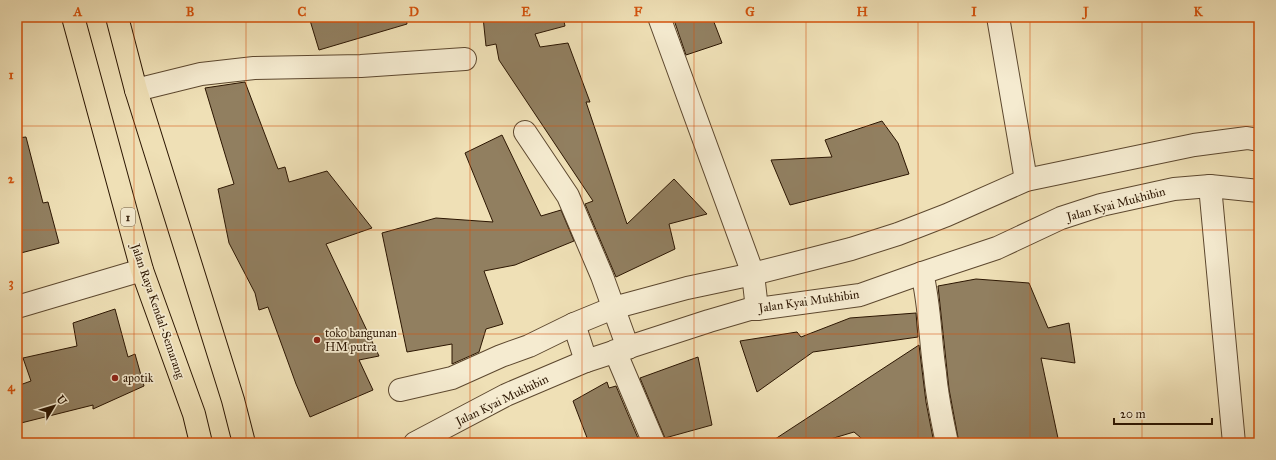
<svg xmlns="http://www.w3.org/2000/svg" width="1276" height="460" font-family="'IM FELL Great Primer',serif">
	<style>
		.building { fill: #917f60; stroke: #2c1602 }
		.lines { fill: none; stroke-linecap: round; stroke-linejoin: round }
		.minor-casing { stroke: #5d482f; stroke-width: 24 }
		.trunk-casing { stroke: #2c1602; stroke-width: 24 }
		.minor { stroke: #f5ebd0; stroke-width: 22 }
		.trunk { stroke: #efe0b6; stroke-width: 22 }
		.grid { fill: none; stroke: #d5520b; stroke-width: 1; stroke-opacity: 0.55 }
		.poi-dot { fill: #8f2418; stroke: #f5ebd0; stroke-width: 1.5 }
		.labels { text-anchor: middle; stroke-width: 3.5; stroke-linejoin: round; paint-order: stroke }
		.shield { fill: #f5ebd0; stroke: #685640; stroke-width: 1 }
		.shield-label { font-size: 11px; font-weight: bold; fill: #2c1602 }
		.street-label { font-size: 12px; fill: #2c1602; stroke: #f5ebd0 }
		.poi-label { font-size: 12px; fill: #2c1602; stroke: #f5ebd0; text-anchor: start }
		.neatline { fill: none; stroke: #d5520b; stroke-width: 1.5 }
		.grid-label { font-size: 13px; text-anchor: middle; font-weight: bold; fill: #d5520b }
	</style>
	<rect width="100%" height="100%" fill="#efe0b6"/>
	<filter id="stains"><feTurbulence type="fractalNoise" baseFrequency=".005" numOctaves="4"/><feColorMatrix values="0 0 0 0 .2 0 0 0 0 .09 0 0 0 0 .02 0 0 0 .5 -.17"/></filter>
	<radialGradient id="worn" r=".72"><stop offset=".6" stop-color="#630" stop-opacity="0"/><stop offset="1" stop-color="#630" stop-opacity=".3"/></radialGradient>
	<!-- building -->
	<g class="building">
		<path d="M 309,17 L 406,17 L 407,24 L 319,50 Z"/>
		<path d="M 483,17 L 563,17 L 565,26 L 535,34 L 540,47 L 568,43 L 590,102 L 586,102 L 627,224 L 674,179 L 707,214 L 669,224 L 675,249 L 616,277 L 585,204 L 593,201 L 499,60 L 496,44 L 486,46 Z"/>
		<path d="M 673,17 L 712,17 L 722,43 L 686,55 Z"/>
		<path d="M 245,82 L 278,169 L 285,167 L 289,182 L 327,171 L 372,228 L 326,244 L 379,356 L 359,360 L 373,390 L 310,417 L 296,384 L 268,307 L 259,310 L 255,293 L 229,243 L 218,189 L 234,184 L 205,88 Z"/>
		<path d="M 882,121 L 898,143 L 909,174 L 790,205 L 771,160 L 832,157 L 825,140 Z"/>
		<path d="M 502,135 L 541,216 L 561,210 L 574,241 L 515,265 L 484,271 L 503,324 L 486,329 L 479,352 L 452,364 L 452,344 L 407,352 L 382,233 L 436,218 L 493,222 L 465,153 Z"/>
		<path d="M 26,137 L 43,203 L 48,202 L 59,243 L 17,254 L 17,138 Z"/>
		<path d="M 976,279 L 1029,283 L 1048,328 L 1069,323 L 1075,363 L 1041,358 L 1059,443 L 959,443 L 949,389 L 938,286 Z"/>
		<path d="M 115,309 L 128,357 L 135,354 L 144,386 L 93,409 L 93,405 L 17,424 L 17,386 L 31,381 L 23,358 L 77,346 L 73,323 Z"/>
		<path d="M 916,313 L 918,337 L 813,352 L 757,392 L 740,341 L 797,332 L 801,337 L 850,318 Z"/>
		<path d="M 919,345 L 926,402 L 934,443 L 867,443 L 854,432 L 817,443 L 769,443 Z"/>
		<path d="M 698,357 L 712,425 L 665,438 L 640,378 Z"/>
		<path d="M 607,382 L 609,388 L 616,386 L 640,443 L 589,443 L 573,401 Z"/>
	</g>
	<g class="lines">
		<defs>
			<g id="minor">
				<path d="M 659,17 L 753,274 L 757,309"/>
				<path d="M 998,17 L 1026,180"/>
				<path d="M 136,90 L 201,74 L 254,68 L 361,66 L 465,59"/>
				<path d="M 525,132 L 568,196 L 602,276 L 628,348"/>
				<path d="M 1210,186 L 1234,443"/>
				<path d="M 922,273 C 930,305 930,340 935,373 C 937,397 942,420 947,443"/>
				<path d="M 17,307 L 142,270"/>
				<path d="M 574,324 L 586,361"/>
				<path d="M 615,351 L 654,443"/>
				<path d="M 400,390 L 452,378 L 501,356 L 529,346 L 574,324 L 613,308 L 687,288 L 753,274 L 851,249 L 898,234 L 947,215 L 1026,180 L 1194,145 L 1247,138 L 1259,140"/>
				<path d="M 415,443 L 506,395 L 586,361 L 709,321 L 750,309 L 757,309 L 860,295 L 922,273 L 997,248 L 1061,218 L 1101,205 L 1174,189 L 1210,186 L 1259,191"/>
			</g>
			<g id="trunk">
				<path d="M 73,17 L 142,270 L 194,414 L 201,443"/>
				<path d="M 117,17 L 136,90 L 233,400 L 244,443"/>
			</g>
		</defs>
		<!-- minor casing -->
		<use href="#minor" class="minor-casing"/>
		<!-- trunk casing -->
		<use href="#trunk" class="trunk-casing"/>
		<!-- minor -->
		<use href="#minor" class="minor"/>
		<!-- trunk -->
		<use href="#trunk" class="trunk"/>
	</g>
	<!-- grid -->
	<path class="grid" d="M 134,17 L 134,443M 246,17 L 246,443M 358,17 L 358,443M 470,17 L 470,443M 582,17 L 582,443M 694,17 L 694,443M 806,17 L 806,443M 918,17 L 918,443M 1030,17 L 1030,443M 1142,17 L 1142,443M 17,126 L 1259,126M 17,230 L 1259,230M 17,334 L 1259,334"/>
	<!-- markers -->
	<g class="poi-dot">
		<circle cx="317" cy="340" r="4"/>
		<circle cx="115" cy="378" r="4"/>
	</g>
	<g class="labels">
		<!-- shield labels -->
		<rect class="shield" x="121" y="208" width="14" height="18" rx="3"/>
		<g class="shield-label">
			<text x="128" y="221">1</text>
		</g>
		<!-- street labels -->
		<g class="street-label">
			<text transform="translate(1116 204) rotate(-15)" y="4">Jalan Kyai Mukhibin</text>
			<text transform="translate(809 301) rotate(-8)" y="4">Jalan Kyai Mukhibin</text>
			<text transform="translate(158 311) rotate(71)" y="4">Jalan Raya Kendal-Semarang</text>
			<text transform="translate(502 400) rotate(-26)" y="4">Jalan Kyai Mukhibin</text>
		</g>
		<!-- poi labels -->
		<g class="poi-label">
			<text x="325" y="337">toko bangunan<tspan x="325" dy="14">HM putra</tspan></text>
			<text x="123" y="382">apotik</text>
		</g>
	</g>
	<!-- margin -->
	<rect width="1276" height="460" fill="none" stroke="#efe0b6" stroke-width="44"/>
	<!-- north arrow -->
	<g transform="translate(54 406) rotate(52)" stroke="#f5ebd0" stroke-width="3" paint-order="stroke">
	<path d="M0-3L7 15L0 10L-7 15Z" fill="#2c1602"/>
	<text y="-6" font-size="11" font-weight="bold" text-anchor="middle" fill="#2c1602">U</text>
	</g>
	<!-- scale -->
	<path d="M1114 418v6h98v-6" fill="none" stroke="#2c1602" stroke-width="2"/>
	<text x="1120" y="418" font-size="12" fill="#2c1602" stroke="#f5ebd0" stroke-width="3" paint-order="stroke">20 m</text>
	<rect x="22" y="22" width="1232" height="416" class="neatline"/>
	<g class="grid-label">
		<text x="78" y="16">A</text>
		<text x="190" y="16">B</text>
		<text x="302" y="16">C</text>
		<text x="414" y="16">D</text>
		<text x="526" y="16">E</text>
		<text x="638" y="16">F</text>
		<text x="750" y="16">G</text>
		<text x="862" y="16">H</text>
		<text x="974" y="16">I</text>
		<text x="1086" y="16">J</text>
		<text x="1198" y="16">K</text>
		<text x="11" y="79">1</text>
		<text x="11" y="183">2</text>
		<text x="11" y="287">3</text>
		<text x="11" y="391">4</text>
	</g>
	<rect width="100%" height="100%" filter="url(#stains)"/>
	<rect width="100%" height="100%" fill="url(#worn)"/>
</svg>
